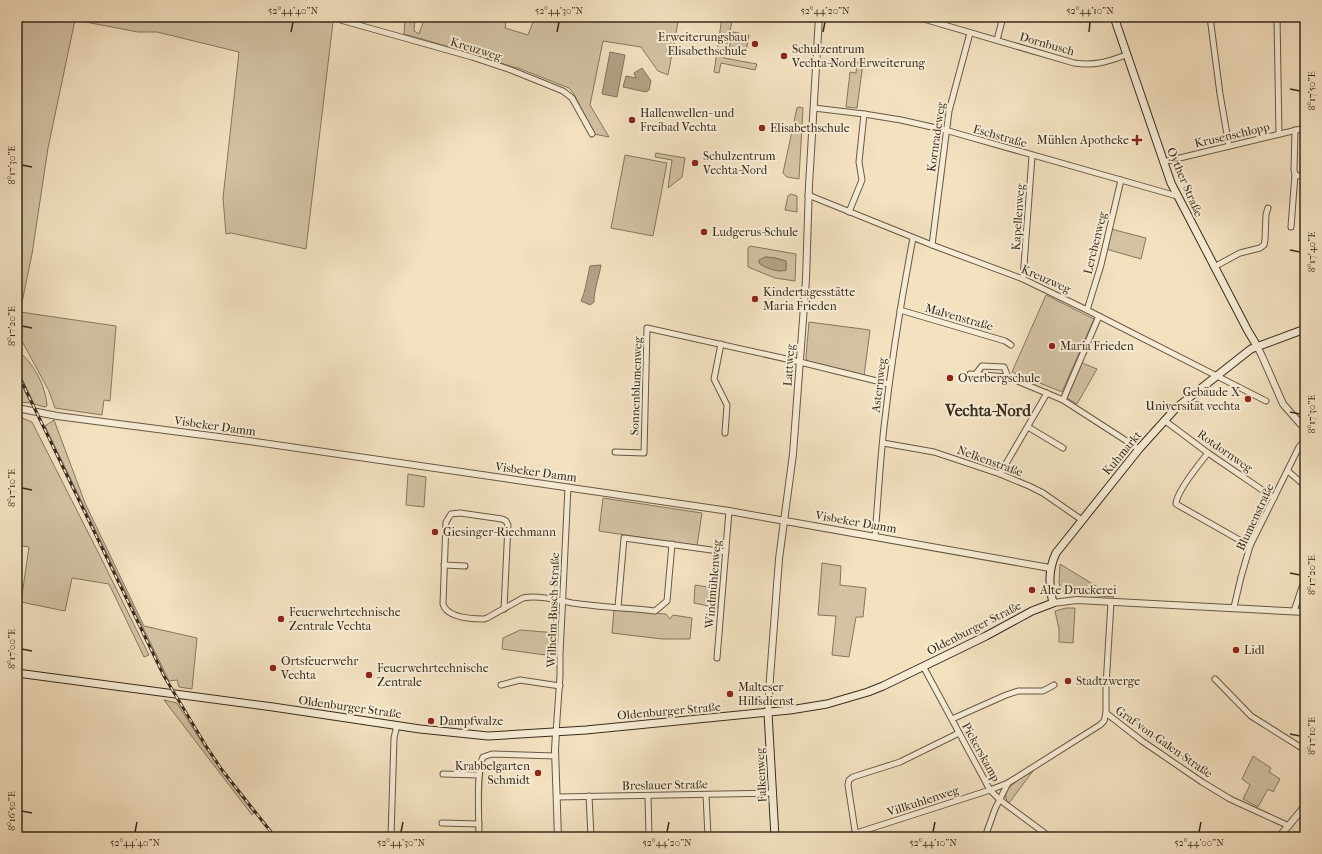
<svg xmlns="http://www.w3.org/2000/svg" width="1322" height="854" font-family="'IM FELL French Canon',serif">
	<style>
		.green { fill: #d3c2a4; stroke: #867660; fill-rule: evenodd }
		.water { fill: #b3a388; stroke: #82735c }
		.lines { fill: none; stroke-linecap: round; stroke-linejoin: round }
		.minor-casing { stroke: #675844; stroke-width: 7 }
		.tertiary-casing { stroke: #675844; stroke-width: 8 }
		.secondary-casing { stroke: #382b1b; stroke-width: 9 }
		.minor { stroke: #f7ecd6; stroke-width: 5 }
		.tertiary { stroke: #f7ecd6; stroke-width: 6 }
		.secondary { stroke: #f7ecd6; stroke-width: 7 }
		.rail-casing { stroke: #382b1b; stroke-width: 3 }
		.rail { stroke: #f7ecd6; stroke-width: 1.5; stroke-dasharray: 4.5; stroke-linecap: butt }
		.ticks { fill: none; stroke: #382b1b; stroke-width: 1.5 }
		.poi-dot { fill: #8f2418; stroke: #f7ecd6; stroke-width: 1.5 }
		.labels { text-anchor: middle; stroke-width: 4; stroke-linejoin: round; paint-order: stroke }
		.poi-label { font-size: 12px; fill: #382b1b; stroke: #f7ecd6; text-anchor: start }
		.street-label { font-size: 12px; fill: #382b1b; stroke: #f7ecd6 }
		.district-label { font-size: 16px; font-weight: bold; fill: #382b1b; stroke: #f7ecd6 }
		.neatline { fill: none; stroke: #382b1b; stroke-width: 1.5 }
		.ticks-label { font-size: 10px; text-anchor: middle; fill: #382b1b }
	</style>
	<rect width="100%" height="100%" fill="#f3e1c0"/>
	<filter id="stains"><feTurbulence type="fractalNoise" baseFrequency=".005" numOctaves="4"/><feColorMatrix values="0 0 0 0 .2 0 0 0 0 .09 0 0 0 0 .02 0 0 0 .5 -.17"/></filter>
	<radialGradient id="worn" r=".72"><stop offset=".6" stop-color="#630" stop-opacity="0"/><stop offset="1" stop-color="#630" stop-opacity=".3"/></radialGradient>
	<!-- green -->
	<g class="green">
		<path d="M 17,17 L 319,17 L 333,22 L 306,249 L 231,233 L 226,234 L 223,198 L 239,52 L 157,32 L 138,32 L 75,20 L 48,148 L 32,254 L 20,312 L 116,326 L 110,401 L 104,400 L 102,415 L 55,408 L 49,391 L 17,332 Z"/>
		<path d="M 405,17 L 415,17 L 414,31 L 419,34 L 425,17 L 507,17 L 505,28 L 528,35 L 535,17 L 679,17 L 668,75 L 658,71 L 641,47 L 603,41 L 590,105 L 609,137 L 594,134 L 574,94 L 569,88 L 518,68 L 513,67 L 471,53 L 404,34 Z"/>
		<path d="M 722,17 L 733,17 L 724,58 L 757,64 L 755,70 L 721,63 L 719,73 L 714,72 Z"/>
		<path d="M 733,32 L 749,35 L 745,57 L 728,53 Z"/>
		<path d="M 857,62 L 863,63 L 857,108 L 846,107 L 850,72 L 856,73 Z"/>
		<path d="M 799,107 L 803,108 L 799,179 L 787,177 L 783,173 L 797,108 Z"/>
		<path d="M 656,153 L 685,158 L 682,177 L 668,188 L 672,160 L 655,157 Z"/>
		<path d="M 625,155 L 667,163 L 653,236 L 611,228 Z"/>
		<path d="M 791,194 L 797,196 L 797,212 L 785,210 L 788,196 Z"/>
		<path d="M 1111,229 L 1146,238 L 1141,259 L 1106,249 Z"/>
		<path d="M 750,246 L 796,254 L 795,281 L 775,278 L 748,267 L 748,248 ZM 765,257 L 775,258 L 786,261 L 786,270 C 778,273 765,267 759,263 Z"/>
		<path d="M 1046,295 L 1094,319 L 1062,392 L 1012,372 Z"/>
		<path d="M 809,322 L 870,330 L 864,376 L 807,361 L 806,357 Z"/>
		<path d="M 17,350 C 33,362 46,386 47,406 L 45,407 L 34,404 L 17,368 Z"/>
		<path d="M 1082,363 L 1097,369 L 1077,404 L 1067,398 Z"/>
		<path d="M 17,373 L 31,403 L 17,402 Z"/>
		<path d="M 17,416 L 32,422 L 100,556 L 149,655 L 144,657 L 109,584 L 72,578 L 65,611 L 21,602 L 29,547 L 17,545 Z"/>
		<path d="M 54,420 L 85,503 L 144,626 L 197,638 L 192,689 L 179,687 L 177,680 L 169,681 L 45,426 Z"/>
		<path d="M 408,474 L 426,477 L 424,507 L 406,505 Z"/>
		<path d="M 603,498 L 702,513 L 697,546 L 599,531 Z"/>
		<path d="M 822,563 L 841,566 L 840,585 L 866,588 L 863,617 L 856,617 L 849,657 L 832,655 L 836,616 L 818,615 Z"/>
		<path d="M 1060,564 L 1114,597 L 1068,594 L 1062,592 L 1059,583 Z"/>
		<path d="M 695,585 L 720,589 L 718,608 L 694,603 Z"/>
		<path d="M 1066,608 L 1075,608 L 1073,643 L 1059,642 L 1059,629 L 1055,611 Z"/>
		<path d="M 614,610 L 666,614 L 670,619 L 673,615 L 692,618 L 690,639 L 662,639 L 612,633 Z"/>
		<path d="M 520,630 L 557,633 L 555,654 L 552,656 L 502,649 L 503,638 Z"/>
		<path d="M 164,700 L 177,703 L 204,746 L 254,813 L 252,815 Z"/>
		<path d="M 1253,756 L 1271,768 L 1269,772 L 1280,779 L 1273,792 L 1268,789 L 1258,807 L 1243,799 L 1250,785 L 1242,779 Z"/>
		<path d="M 1033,771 L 1009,803 C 996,790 1024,777 1033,771 Z"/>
	</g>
	<!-- water -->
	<g class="water">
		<path d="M 610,52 L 625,55 L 617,97 L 602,94 Z"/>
		<path d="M 642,68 L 651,81 L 649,90 L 646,92 L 623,87 L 626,76 L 636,78 L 634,73 Z"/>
		<path d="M 765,257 L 775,258 L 786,261 L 786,270 C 778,273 765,268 759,263 L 759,260 Z"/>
		<path d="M 601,265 C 599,278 594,289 594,302 L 590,305 L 581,301 C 586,290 587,278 590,266 Z"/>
	</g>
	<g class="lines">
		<defs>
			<g id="minor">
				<path d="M 330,17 L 472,57 L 511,70 L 563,91 L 572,98 L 592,134"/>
				<path d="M 917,17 L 1074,63 C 1095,66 1107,62 1126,55"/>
				<path d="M 1210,17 L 1220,94 L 1229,146"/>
				<path d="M 1277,17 L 1279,134"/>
				<path d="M 997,40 L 1003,17"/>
				<path d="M 814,108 L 864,114 L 901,120 L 945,130 L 1177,196"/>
				<path d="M 1163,162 L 1305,128"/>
				<path d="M 1295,174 L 1294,170 L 1295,130"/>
				<path d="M 808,195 L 932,245 L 1023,279 L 1087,310 L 1266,401"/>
				<path d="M 849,212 L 862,180 L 859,162 L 864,114"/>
				<path d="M 1291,227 L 1295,174 L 1297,176 L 1305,175"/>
				<path d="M 932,245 L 949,111 L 970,33"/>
				<path d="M 1214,267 L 1240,253 L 1260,248 L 1264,245 L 1265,240 L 1266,214 L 1268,208"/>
				<path d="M 1023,279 L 1032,156"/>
				<path d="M 900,310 L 1005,341 L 1011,345"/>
				<path d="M 1087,310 L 1101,265 L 1121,180"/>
				<path d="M 721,344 L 714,379 L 727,405 L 725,433"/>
				<path d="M 970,374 L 1008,377 L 1063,400 L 1139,449"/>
				<path d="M 975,375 L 982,366 L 1004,367 L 1008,377"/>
				<path d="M 1063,400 L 1099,316"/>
				<path d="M 1164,420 L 1208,453 L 1274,498"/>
				<path d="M 1028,427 L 1063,448"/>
				<path d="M 883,443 L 934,452 L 1000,474 L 1029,486 L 1043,493 L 1082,520"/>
				<path d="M 615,452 L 644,453 L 647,328 L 800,362 L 889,384"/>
				<path d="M 1208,453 C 1200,463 1176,492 1176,504 L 1250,546"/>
				<path d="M 1288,471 L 1305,486"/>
				<path d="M 1000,474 L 1047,393"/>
				<path d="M 875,536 C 878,500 880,463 884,427 C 891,364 901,301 913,238"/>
				<path d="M 444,565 L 465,566"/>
				<path d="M 618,607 L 624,538 L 726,552"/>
				<path d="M 1234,607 L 1241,577 L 1250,546 L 1299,447 L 1305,440"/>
				<path d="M 504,609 L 508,525 L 506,521 L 502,519 L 460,513 L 451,514 L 446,522 L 443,604 C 447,618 471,619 484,619 L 487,618 L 523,598 C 539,595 556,600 572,603 C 599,607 627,608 655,611 L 667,601 L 672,544"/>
				<path d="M 1294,611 L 1305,578"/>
				<path d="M 717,658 L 729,511"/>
				<path d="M 923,666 L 990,790 L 1000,800 L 1050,837"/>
				<path d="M 1215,679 L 1251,716 L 1305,750"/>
				<path d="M 501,685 L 520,680 L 560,686"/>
				<path d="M 1106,713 L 1142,741 L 1202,782 L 1230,799 L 1289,826"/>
				<path d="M 952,719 L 1006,695 L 1018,691 L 1043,691 L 1054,685"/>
				<path d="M 556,733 L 560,676 L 560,655 L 568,487"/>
				<path d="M 443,774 L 479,775"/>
				<path d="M 706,795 L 708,837"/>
				<path d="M 589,796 L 591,837"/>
				<path d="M 648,796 L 649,837"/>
				<path d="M 557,797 L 773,793"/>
				<path d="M 442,823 L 479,824"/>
				<path d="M 391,837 L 394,738 L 397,725"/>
				<path d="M 479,837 C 479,818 476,772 483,757 L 492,754 L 555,756"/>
				<path d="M 844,837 L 990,790 L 1008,783 L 1100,725 L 1104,721 L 1106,713 L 1106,686 L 1111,602"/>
				<path d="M 856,837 L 848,785 L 849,780 L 853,777 L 900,762 L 959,733"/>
				<path d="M 985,837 L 995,809 L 1008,783"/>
			</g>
			<g id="tertiary">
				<path d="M 1257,346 L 1262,356 L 1283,404 L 1305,429"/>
				<path d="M 17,408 L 57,416 L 242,440 L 729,511 L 1050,568"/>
				<path d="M 1053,603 L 1077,600 L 1305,612"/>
				<path d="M 768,713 L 770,678 L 779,559 L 793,454 L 806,279 L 809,185 L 819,17"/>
				<path d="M 556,733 L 555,750 L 558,837"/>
				<path d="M 1279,837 L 1305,806"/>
			</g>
			<g id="secondary">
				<path d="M 1114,17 L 1171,183 L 1248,331 L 1257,346"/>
				<path d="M 17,673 L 273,707 L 420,729 L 488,736 L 586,730 L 790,710 L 827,704 L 868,692 L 883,686 L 986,636 L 1032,611 L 1053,603 C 1049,585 1048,570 1056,553 L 1139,449 L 1176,408 L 1251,349 L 1305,329"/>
				<path d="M 768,713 L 775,837"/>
			</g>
		</defs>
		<!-- minor casing -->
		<use href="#minor" class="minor-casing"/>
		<!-- tertiary casing -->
		<use href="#tertiary" class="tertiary-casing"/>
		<!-- secondary casing -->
		<use href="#secondary" class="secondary-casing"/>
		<!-- minor -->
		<use href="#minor" class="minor"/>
		<!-- tertiary -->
		<use href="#tertiary" class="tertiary"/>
		<!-- secondary -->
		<use href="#secondary" class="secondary"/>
		<defs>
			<path id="rail" d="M 17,372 L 164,676 L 206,746 L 222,770 L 275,837"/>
		</defs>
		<!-- rail casing -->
		<use href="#rail" class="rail-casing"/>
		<!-- rail -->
		<use href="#rail" class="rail"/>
	</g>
	<!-- ticks -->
	<path class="ticks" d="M 291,32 L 293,22M 557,32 L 559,22M 823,32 L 825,22M 1089,32 L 1090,22M 1290,89 L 1300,91M 22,165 L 32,167M 1290,250 L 1300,252M 22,326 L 32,328M 1290,412 L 1300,414M 22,488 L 32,490M 1290,573 L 1300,575M 22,649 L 32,651M 1290,734 L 1300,736M 22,811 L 32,813M 135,832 L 137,822M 401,832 L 403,822M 667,832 L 669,822M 933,832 L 935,822M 1199,832 L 1201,822"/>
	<!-- markers -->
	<g class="poi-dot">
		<circle cx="755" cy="44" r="4"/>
		<circle cx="784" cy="56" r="4"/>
		<circle cx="632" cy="120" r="4"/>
		<circle cx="762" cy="128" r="4"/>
		<path d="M1135 134h4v4h4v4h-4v4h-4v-4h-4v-4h4z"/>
		<circle cx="695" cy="163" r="4"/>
		<circle cx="704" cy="232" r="4"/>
		<circle cx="755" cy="299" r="4"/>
		<circle cx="1052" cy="346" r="4"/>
		<circle cx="950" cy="378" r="4"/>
		<circle cx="1248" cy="399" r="4"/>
		<circle cx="435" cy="532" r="4"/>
		<circle cx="1032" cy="590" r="4"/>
		<circle cx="281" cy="619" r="4"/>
		<circle cx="1236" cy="650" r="4"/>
		<circle cx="273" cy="668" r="4"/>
		<circle cx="369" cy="675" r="4"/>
		<circle cx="1068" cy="681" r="4"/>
		<circle cx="730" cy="694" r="4"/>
		<circle cx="431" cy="721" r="4"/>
		<circle cx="538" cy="773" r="4"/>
	</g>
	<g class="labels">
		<!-- poi labels -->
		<g class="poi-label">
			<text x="747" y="41" text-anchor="end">Erweiterungsbau<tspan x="747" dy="14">Elisabethschule</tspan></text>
			<text x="792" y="53">Schulzentrum<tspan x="792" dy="14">Vechta-Nord Erweiterung</tspan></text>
			<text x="640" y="117">Hallenwellen- und<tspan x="640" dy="14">Freibad Vechta</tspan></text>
			<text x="770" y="132">Elisabethschule</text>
			<text x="1129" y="144" text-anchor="end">Mühlen Apotheke</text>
			<text x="703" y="160">Schulzentrum<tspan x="703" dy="14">Vechta-Nord</tspan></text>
			<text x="712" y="236">Ludgerus-Schule</text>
			<text x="763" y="296">Kindertagesstätte<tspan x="763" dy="14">Maria Frieden</tspan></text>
			<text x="1060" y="350">Maria Frieden</text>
			<text x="958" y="382">Overbergschule</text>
			<text x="1240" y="396" text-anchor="end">Gebäude X<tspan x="1240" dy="14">Universität vechta</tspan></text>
			<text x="443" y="536">Giesinger-Riechmann</text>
			<text x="1040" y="594">Alte Druckerei</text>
			<text x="289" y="616">Feuerwehrtechnische<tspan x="289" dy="14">Zentrale Vechta</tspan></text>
			<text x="1244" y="654">Lidl</text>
			<text x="281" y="665">Ortsfeuerwehr<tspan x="281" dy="14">Vechta</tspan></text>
			<text x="377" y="672">Feuerwehrtechnische<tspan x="377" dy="14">Zentrale</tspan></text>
			<text x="1076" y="685">Stadtzwerge</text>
			<text x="738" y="691">Malteser<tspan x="738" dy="14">Hilfsdienst</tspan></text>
			<text x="439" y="725">Dampfwalze</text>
			<text x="530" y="770" text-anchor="end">Krabbelgarten<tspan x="530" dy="14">Schmidt</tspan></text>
		</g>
		<!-- street labels -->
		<g class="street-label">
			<text transform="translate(1047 44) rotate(16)" y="4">Dornbusch</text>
			<text transform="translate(476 49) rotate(17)" y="4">Kreuzweg</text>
			<text transform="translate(1232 135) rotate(-13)" y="4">Krusenschlopp</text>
			<text transform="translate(1000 136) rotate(16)" y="4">Eschstraße</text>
			<text transform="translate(936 137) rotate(-82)" y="4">Kornradeweg</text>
			<text transform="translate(1185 182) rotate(67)" y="4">Oyther Straße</text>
			<text transform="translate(1018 217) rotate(-86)" y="4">Kapellenweg</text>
			<text transform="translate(1095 243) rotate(-76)" y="4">Lerchenweg</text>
			<text transform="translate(1046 279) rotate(24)" y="4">Kreuzweg</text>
			<text transform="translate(959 317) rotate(16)" y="4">Malvenstraße</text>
			<text transform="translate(789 365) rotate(-86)" y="4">Lattweg</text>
			<text transform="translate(879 385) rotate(-83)" y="4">Asternweg</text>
			<text transform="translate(636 386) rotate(-88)" y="4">Sonnenblumenweg</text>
			<text transform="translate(215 426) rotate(8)" y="4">Visbeker Damm</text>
			<text transform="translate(1225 451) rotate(35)" y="4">Rotdornweg</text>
			<text transform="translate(1122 453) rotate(-50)" y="4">Kuhmarkt</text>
			<text transform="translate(990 461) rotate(20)" y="4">Nelkenstraße</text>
			<text transform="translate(536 472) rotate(8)" y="4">Visbeker Damm</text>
			<text transform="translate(1255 517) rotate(-65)" y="4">Blumenstraße</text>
			<text transform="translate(856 522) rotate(10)" y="4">Visbeker Damm</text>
			<text transform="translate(713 584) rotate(-85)" y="4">Windmühlenweg</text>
			<text transform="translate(553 610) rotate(-88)" y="4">Wilhelm-Busch-Straße</text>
			<text transform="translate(974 628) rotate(-27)" y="4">Oldenburger Straße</text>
			<text transform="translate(350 707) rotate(8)" y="4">Oldenburger Straße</text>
			<text transform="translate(669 711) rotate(-5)" y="4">Oldenburger Straße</text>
			<text transform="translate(1164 742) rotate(35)" y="4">Graf-von-Galen-Straße</text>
			<text transform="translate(981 752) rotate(61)" y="4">Pickerskamp</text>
			<text transform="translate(761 775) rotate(-93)" y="4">Falkenweg</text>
			<text transform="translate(665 785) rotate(-1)" y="4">Breslauer Straße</text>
			<text transform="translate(923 801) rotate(-18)" y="4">Villkuhlenweg</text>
		</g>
		<!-- district labels -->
		<g class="district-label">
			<text x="988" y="416">Vechta-Nord</text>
		</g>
	</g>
	<!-- margin -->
	<rect width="1322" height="854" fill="none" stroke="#f3e1c0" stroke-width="44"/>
	<rect x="22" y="22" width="1278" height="810" class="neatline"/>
	<g class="ticks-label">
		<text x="293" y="14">52°44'40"N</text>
		<text x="559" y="14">52°44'30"N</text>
		<text x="825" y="14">52°44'20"N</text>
		<text x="1090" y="14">52°44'10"N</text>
		<text transform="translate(1311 91) rotate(-90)" y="4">8°17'50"E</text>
		<text transform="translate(11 165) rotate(-90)" y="4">8°17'30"E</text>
		<text transform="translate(1311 252) rotate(-90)" y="4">8°17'40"E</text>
		<text transform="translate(11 326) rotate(-90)" y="4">8°17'20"E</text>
		<text transform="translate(1311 414) rotate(-90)" y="4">8°17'30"E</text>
		<text transform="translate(11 488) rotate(-90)" y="4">8°17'10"E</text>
		<text transform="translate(1311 575) rotate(-90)" y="4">8°17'20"E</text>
		<text transform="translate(11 649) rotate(-90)" y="4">8°17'00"E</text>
		<text transform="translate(1311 736) rotate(-90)" y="4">8°17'10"E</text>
		<text transform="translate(11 811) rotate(-90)" y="4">8°16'50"E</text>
		<text x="135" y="846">52°44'40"N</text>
		<text x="401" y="846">52°44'30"N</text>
		<text x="667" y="846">52°44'20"N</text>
		<text x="933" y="846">52°44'10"N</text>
		<text x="1199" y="846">52°44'00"N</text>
	</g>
	<rect width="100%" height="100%" filter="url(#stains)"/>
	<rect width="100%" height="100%" fill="url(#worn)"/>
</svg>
